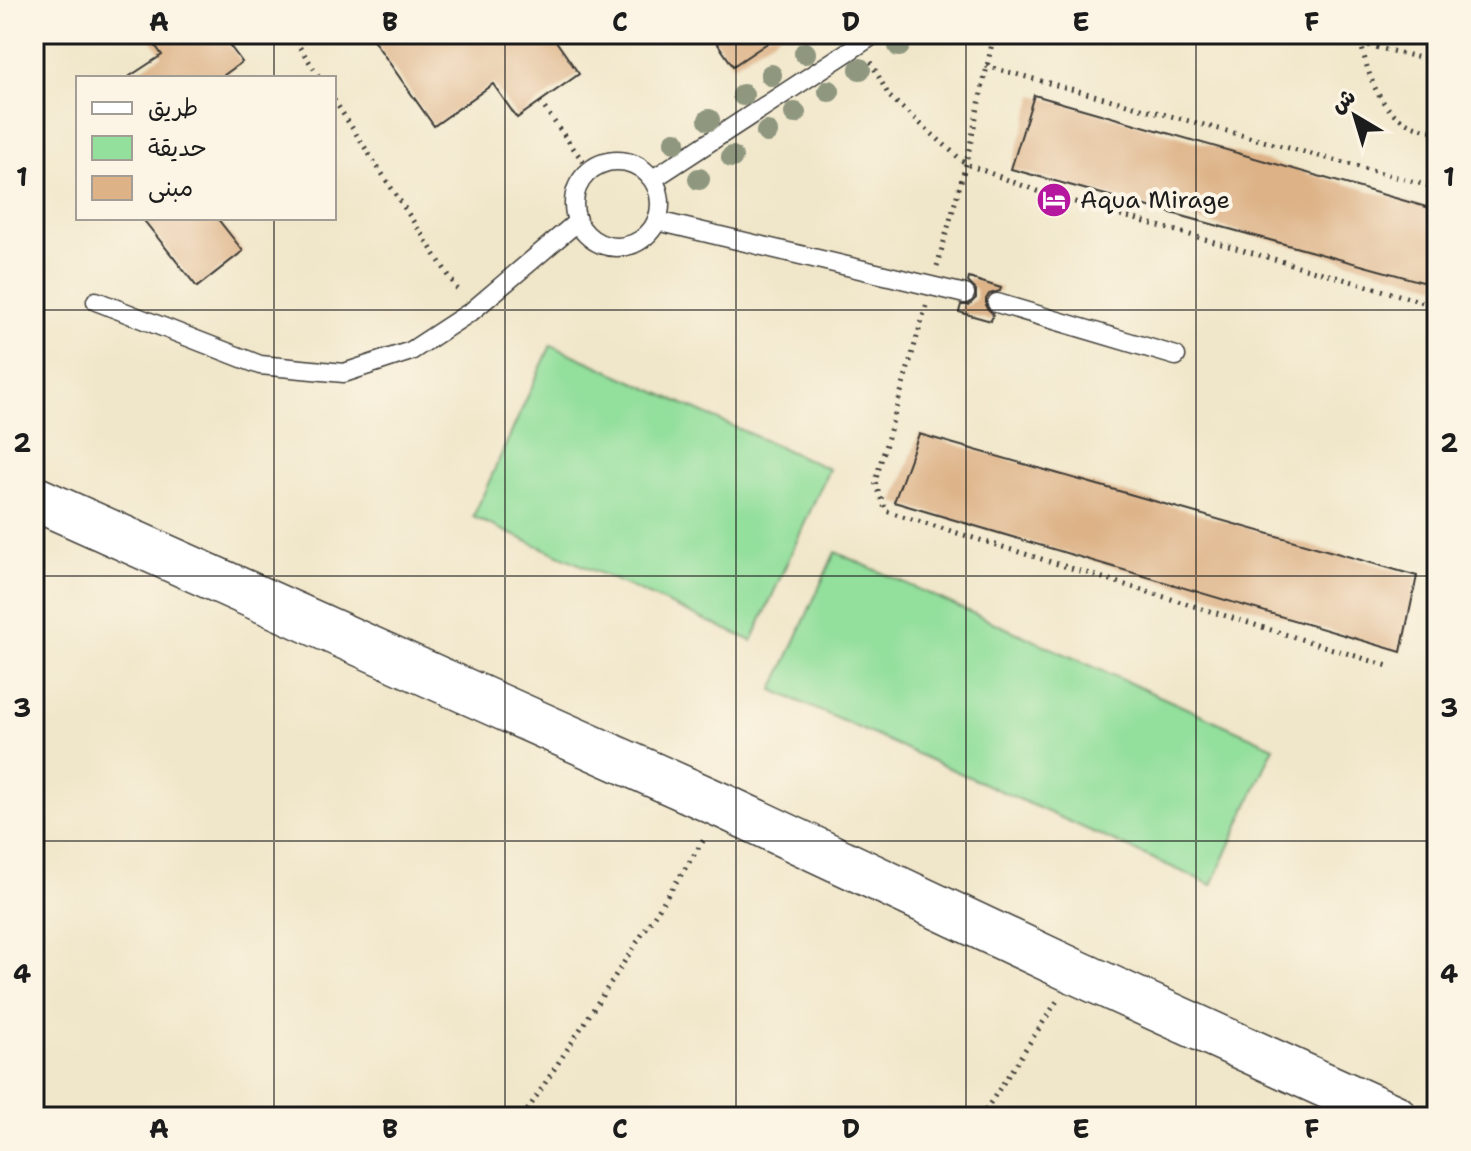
<svg xmlns="http://www.w3.org/2000/svg" width="1471" height="1151" font-family="'Shantell Sans','Playpen Sans Arabic',sans-serif">
	<style>
		.green { fill: #93df9c; stroke: #587e5c; stroke-width: 2 }
		.building { fill: #ddb287 }
		.lines { fill: none; stroke-linecap: round; stroke-linejoin: round }
		.service-casing { stroke: #3c3a36; stroke-width: 21 }
		.primary-casing { stroke: #3c3a36; stroke-width: 47 }
		.path { stroke: #3c3a36; stroke-width: 5; stroke-dasharray: 2 6; stroke-linecap: butt }
		.service { stroke: #fff; stroke-width: 18 }
		.primary { stroke: #fff; stroke-width: 44 }
		.tree { fill: #8f977f }
		.grid { fill: none; stroke: #1c1c1c; stroke-width: 2; stroke-opacity: 0.55 }
		.labels { text-anchor: middle; stroke-width: 8; stroke-linejoin: round; paint-order: stroke }
		.poi-label { font-size: 24px; fill: #1c1c1c; stroke: #fcf5e5; text-anchor: start }
		.neatline { fill: none; stroke: #1c1c1c; stroke-width: 3 }
		.grid-label { font-size: 26px; text-anchor: middle; font-weight: bold; fill: #1c1c1c }
	</style>
	<rect width="100%" height="100%" fill="#fcf5e5"/>
	<filter id="ink" filterUnits="userSpaceOnUse"><feTurbulence type="fractalNoise" baseFrequency=".0125" numOctaves="2"/><feDisplacementMap in="SourceGraphic" scale="16" xChannelSelector="R" yChannelSelector="G"/><feConvolveMatrix kernelMatrix="1 2 1 2 8 2 1 2 1" color-interpolation-filters="sRGB"/></filter>
	<filter id="wash" filterUnits="userSpaceOnUse"><feTurbulence type="fractalNoise" baseFrequency=".006" numOctaves="4" result="noise"/><feDisplacementMap in="SourceGraphic" scale="32" xChannelSelector="R" yChannelSelector="G"/><feGaussianBlur stdDeviation="1.8" result="paint"/><feColorMatrix in="noise" values="0 0 0 0 0 0 0 0 0 0 0 0 0 0 0 0 0 1.4 0 .05"/><feComposite in="paint" operator="in"/></filter>
	<g filter="url(#wash)">
		<rect width="100%" height="100%" fill="#f0e6c9"/>
		<!-- green -->
		<g class="green">
			<path d="M 551,345 L 829,469 L 752,641 L 473,517 Z"/>
			<path d="M 835,552 L 1274,747 L 1212,885 L 773,690 Z"/>
		</g>
		<g id="blocks">
			<!-- building -->
			<g class="building">
				<path d="M 147,34 L 221,34 L 242,62 L 220,78 L 127,78 L 162,55 Z"/>
				<path d="M 369,34 L 551,34 L 579,74 L 517,118 L 493,84 L 434,126 Z"/>
				<path d="M 711,34 L 781,34 L 733,66 Z"/>
				<path d="M 1034,95 L 1437,210 L 1437,286 L 1011,169 Z"/>
				<path d="M 142,218 L 217,218 L 243,251 L 197,287 Z"/>
				<path d="M 969,278 L 1001,288 L 1000,291 L 989,294 L 986,299 L 986,307 L 993,314 L 991,321 L 959,312 L 961,305 L 969,305 L 976,298 L 976,290 L 968,282 Z"/>
				<path d="M 919,434 L 1417,576 L 1401,652 L 894,502 Z"/>
			</g>
		</g>
	</g>
	<g filter="url(#ink)">
		<use href="#blocks" fill-opacity="0" stroke="#3c3a36" stroke-width="2"/>
		<g class="lines">
			<defs>
				<g id="service">
					<circle cx="617" cy="204" r="43"/>
					<path d="M 653,179 L 875,34"/>
					<path d="M 657,221 L 965,294"/>
					<path d="M 96,301 L 260,365 L 344,373 L 411,351 L 472,311 L 577,222"/>
					<path d="M 997,303 L 1176,356"/>
				</g>
				<path id="primary" d="M 34,498 L 725,807 L 1076,972 L 1395,1117"/>
			</defs>
			<!-- service casing -->
			<use href="#service" class="service-casing"/>
			<!-- primary casing -->
			<use href="#primary" class="primary-casing"/>
			<!-- path -->
			<g class="path">
				<path d="M 291,34 L 320,78"/>
				<path d="M 1322,34 L 1437,62"/>
				<path d="M 1359,34 C 1369,81 1381,126 1437,131"/>
				<path d="M 871,62 L 889,96 L 966,164 L 1037,191 L 1437,306"/>
				<path d="M 986,66 L 1437,188"/>
				<path d="M 334,100 L 460,293"/>
				<path d="M 540,102 L 590,171"/>
				<path d="M 937,266 L 966,164 L 994,34"/>
				<path d="M 926,306 L 875,482 L 886,511 L 1388,666"/>
				<path d="M 523,1117 L 705,838"/>
				<path d="M 981,1117 L 1057,1001"/>
			</g>
			<!-- service -->
			<use href="#service" class="service"/>
			<!-- primary -->
			<use href="#primary" class="primary"/>
		</g>
		<!-- trees -->
		<g class="tree">
			<circle cx="899" cy="46" r="11"/>
			<circle cx="805" cy="53" r="11"/>
			<circle cx="860" cy="69" r="11"/>
			<circle cx="771" cy="75" r="11"/>
			<circle cx="829" cy="91" r="11"/>
			<circle cx="743" cy="95" r="11"/>
			<circle cx="795" cy="113" r="11"/>
			<circle cx="709" cy="120" r="11"/>
			<circle cx="767" cy="132" r="11"/>
			<circle cx="675" cy="142" r="11"/>
			<circle cx="732" cy="157" r="11"/>
			<circle cx="699" cy="179" r="11"/>
		</g>
	</g>
	<!-- grid -->
	<path class="grid" d="M 274,34 L 274,78M 505,34 L 505,1117M 736,34 L 736,1117M 966,34 L 966,1117M 1196,34 L 1196,1117M 274,218 L 274,1117M 34,310 L 1437,310M 34,576 L 1437,576M 34,841 L 1437,841"/>
	<!-- icons -->
	<defs>
		<symbol id="hotel-disc" viewBox="-11 -11 22 22"><circle r="9.5" fill="#b5179e" stroke="#fcf5e5"/><path d="M-6-4.5h1.5V1H6V5H4.5V3h-9V5H-6ZM-4 0a1.8 1.8 0 1 1 3.6 0ZM.5 0V-2.5h3Q6-2.5 6 0Z" fill="#fff"/></symbol>
	</defs>
	<g fill-rule="evenodd">
		<use href="#hotel-disc" x="1034" y="180" width="40" height="40"/>
	</g>
	<g class="labels">
		<!-- poi labels -->
		<g class="poi-label">
			<text x="1080" y="208">Aqua Mirage</text>
		</g>
	</g>
	<!-- margin -->
	<rect width="1471" height="1151" fill="none" stroke="#fcf5e5" stroke-width="88"/>
	<!-- legend -->
	<rect x="76" y="76" width="260" height="144" fill="#fcf5e5" stroke="#a29e95" stroke-width="2"/>
	<rect x="92" y="102" width="40" height="12" fill="#ffffff" stroke="#a29e95" stroke-width="2"/>
	<text x="148" y="116" font-size="24" fill="#1c1c1c">طريق</text>
	<rect x="92" y="136" width="40" height="24" fill="#93df9c" stroke="#a29e95" stroke-width="2"/>
	<text x="148" y="156" font-size="24" fill="#1c1c1c">حديقة</text>
	<rect x="92" y="176" width="40" height="24" fill="#ddb287" stroke="#a29e95" stroke-width="2"/>
	<text x="148" y="196" font-size="24" fill="#1c1c1c">مبنى</text>
	<!-- north arrow -->
	<g transform="translate(1355 116) rotate(322)" stroke="#fcf5e5" stroke-width="6" paint-order="stroke">
	<path d="M0-6L14 30L0 20L-14 30Z" fill="#1c1c1c"/>
	<text y="-12" font-size="22" font-weight="bold" text-anchor="middle" fill="#1c1c1c">ش</text>
	</g>
	<rect x="44" y="44" width="1383" height="1063" class="neatline"/>
	<g class="grid-label">
		<text x="159" y="31">A</text>
		<text x="390" y="31">B</text>
		<text x="620" y="31">C</text>
		<text x="851" y="31">D</text>
		<text x="1081" y="31">E</text>
		<text x="1312" y="31">F</text>
		<text x="22" y="186">1</text>
		<text x="1449" y="186">1</text>
		<text x="22" y="452">2</text>
		<text x="1449" y="452">2</text>
		<text x="22" y="717">3</text>
		<text x="1449" y="717">3</text>
		<text x="22" y="983">4</text>
		<text x="1449" y="983">4</text>
		<text x="159" y="1138">A</text>
		<text x="390" y="1138">B</text>
		<text x="620" y="1138">C</text>
		<text x="851" y="1138">D</text>
		<text x="1081" y="1138">E</text>
		<text x="1312" y="1138">F</text>
	</g>
</svg>
